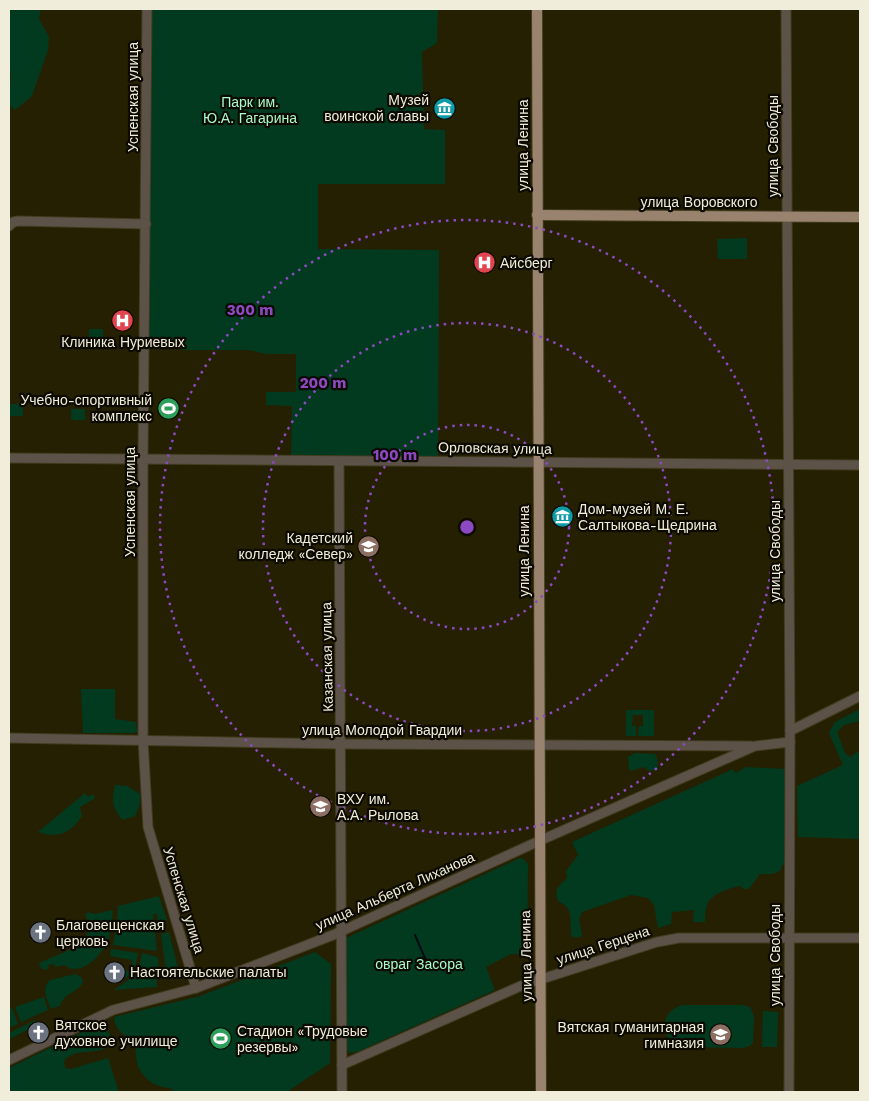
<svg xmlns="http://www.w3.org/2000/svg" width="869" height="1101" font-family="'Work Sans',sans-serif">
	<style>
		.green { fill: #023a20 }
		.lines { fill: none; stroke-linecap: round; stroke-linejoin: round }
		.stream { stroke: #000914; stroke-width: 2 }
		.minor-casing { stroke: #423d20; stroke-width: 11 }
		.major-casing { stroke: #423d20; stroke-width: 12 }
		.minor { stroke: #5c5248; stroke-width: 9 }
		.major { stroke: #99836e; stroke-width: 10 }
		.ring { fill: none; stroke: #8d49c3; stroke-width: 2.5; stroke-dasharray: 2.5 5 }
		.labels { text-anchor: middle; stroke-width: 4.5; stroke-linejoin: round; paint-order: stroke }
		.street-label { font-size: 14px; fill: #f0eddb; stroke: #0c0a01 }
		.poi-label { font-size: 14px; fill: #f0eddb; stroke: #0c0a01; text-anchor: start }
		.park-label { font-size: 14px; fill: #a8fac8; stroke: #0c0a01 }
		.centre { fill: #8d49c3; stroke: #0c0a01; stroke-width: 2.5 }
		.ring-label { font-size: 15px; text-anchor: middle; font-weight: bold; fill: #8d49c3; stroke: #0c0a01; stroke-width: 4.5; stroke-linejoin: round; paint-order: stroke }
	</style>
	<rect width="100%" height="100%" fill="#262002"/>
	<!-- green -->
	<g class="green">
		<path d="M 10,9 L 41,9 L 39,19 L 49,37 L 48,50 L 32,96 L 15,110 L 9,105 L 11,71 L 9,72 Z"/>
		<path d="M 149,9 L 438,9 L 437,43 L 422,52 L 424,129 L 445,130 L 445,184 L 318,184 L 318,249 L 439,250 L 438,458 L 291,457 L 292,406 L 266,405 L 266,392 L 296,392 L 296,354 L 266,354 L 249,350 L 181,350 L 181,345 L 162,344 L 161,349 L 148,349 Z"/>
		<path d="M 747,238 L 747,259 L 718,259 L 717,239 Z"/>
		<rect x="89" y="329" width="14" height="11"/>
		<rect x="9" y="404" width="14" height="12"/>
		<rect x="71" y="409" width="14" height="11"/>
		<path d="M 81,689 L 115,689 L 115,719 L 136,722 L 137,732 L 134,733 L 83,733 Z"/>
		<path d="M 860,709 L 860,721 L 844,725 L 837,732 L 845,753 L 850,757 L 860,750 L 860,839 L 798,837 L 797,786 L 843,765 L 829,733 L 835,722 Z"/>
		<path d="M 626,710 L 654,710 L 654,736 L 638,736 L 639,726 L 643,726 L 643,715 L 633,715 L 632,726 L 636,726 L 636,736 L 626,736 Z"/>
		<path d="M 635,753 L 655,754 L 657,757 L 658,769 L 650,771 L 643,767 L 631,771 L 629,769 L 628,757 Z"/>
		<path d="M 746,767 L 786,769 L 785,864 L 782,865 L 781,870 L 773,874 L 760,874 L 749,889 L 744,889 L 740,886 C 729,888 711,894 707,905 C 705,910 705,917 705,922 L 693,922 L 694,910 L 672,912 L 671,924 L 658,928 L 654,905 L 648,898 L 631,895 L 582,912 L 579,919 L 582,936 C 577,938 575,939 571,935 C 570,922 574,907 559,902 C 553,890 558,887 567,878 L 566,871 L 578,855 L 572,842 L 733,769 L 736,773 Z"/>
		<path d="M 115,785 L 127,786 L 140,794 L 140,804 L 135,816 L 123,820 C 111,807 112,801 115,785 Z"/>
		<path d="M 85,793 L 89,797 L 93,794 L 95,798 L 80,807 L 82,816 C 70,833 59,839 38,832 Z"/>
		<path d="M 520,858 L 524,859 L 528,864 L 527,955 L 511,954 L 486,967 L 495,990 L 357,1052 L 349,1053 L 346,1049 L 346,938 Z"/>
		<path d="M 159,896 L 167,920 L 158,922 L 157,914 L 153,914 L 157,951 L 113,945 L 117,923 L 118,906 Z"/>
		<path d="M 113,910 C 112,919 112,929 109,938 C 104,953 81,979 64,965 L 55,967 L 54,964 L 48,965 L 49,968 L 45,970 L 40,967 L 39,964 L 41,962 L 79,946 L 81,939 L 87,935 L 90,924 L 85,915 L 88,912 L 95,914 Z"/>
		<path d="M 169,932 L 180,976 L 175,973 L 171,975 L 166,972 L 161,934 Z"/>
		<path d="M 111,949 L 138,953 L 134,972 L 119,982 L 122,970 L 130,971 L 132,960 L 110,956 Z"/>
		<path d="M 315,952 L 331,964 L 330,1063 L 287,1092 L 167,1092 L 175,1089 C 147,1087 133,1071 136,1042 C 125,1036 115,1031 114,1017 L 200,996 Z"/>
		<path d="M 142,953 L 158,957 L 159,972 L 156,974 L 157,987 L 114,990 L 138,973 Z"/>
		<path d="M 76,974 L 82,978 L 83,982 C 77,994 64,992 60,1006 L 51,1009 C 47,998 41,989 50,980 Z"/>
		<path d="M 44,997 L 48,1010 L 21,1022 L 15,1007 Z"/>
		<path d="M 682,1005 L 743,1005 L 750,1007 L 754,1016 L 753,1042 L 750,1046 L 743,1048 L 682,1047 C 659,1040 658,1013 682,1005 Z"/>
		<path d="M 12,1008 L 18,1024 L 9,1028 L 9,1009 Z"/>
		<path d="M 763,1011 L 778,1012 L 777,1047 L 762,1047 Z"/>
		<path d="M 35,1020 L 38,1025 L 9,1039 L 9,1033 Z"/>
		<path d="M 103,1022 L 111,1037 L 110,1045 C 98,1056 80,1047 65,1059 L 64,1064 L 66,1068 L 71,1069 L 108,1058 L 119,1092 L 9,1092 L 9,1068 Z"/>
	</g>
	<g class="lines">
		<!-- stream -->
		<path class="stream" d="M 415,935 C 420,946 425,961 432,970"/>
		<defs>
			<g id="minor">
				<path d="M 147,9 L 143,459 L 143,740 L 148,827 L 196,988"/>
				<path d="M 786,9 L 790,731 L 789,1092"/>
				<path d="M 9,226 L 13,222 L 18,221 L 146,224"/>
				<path d="M 9,458 L 860,465"/>
				<path d="M 339,461 L 342,1092"/>
				<path d="M 790,731 L 860,696"/>
				<path d="M 9,738 L 341,744 L 751,746"/>
				<path d="M 9,1060 L 113,1010 L 196,988 L 333,935 L 539,841 L 755,746 L 790,742"/>
				<path d="M 342,1065 L 523,985 L 657,942 L 679,938 L 860,938"/>
			</g>
			<g id="major">
				<path d="M 537,9 L 541,1092"/>
				<path d="M 537,215 L 860,217"/>
			</g>
		</defs>
		<!-- minor casing -->
		<use href="#minor" class="minor-casing"/>
		<!-- major casing -->
		<use href="#major" class="major-casing"/>
		<!-- minor -->
		<use href="#minor" class="minor"/>
		<!-- major -->
		<use href="#major" class="major"/>
	</g>
	<!-- distance rings -->
	<g class="ring">
		<circle cx="467" cy="527" r="102"/>
		<circle cx="467" cy="527" r="204"/>
		<circle cx="467" cy="527" r="307"/>
	</g>
	<!-- icons -->
	<defs>
		<symbol id="museum-disc" viewBox="-11 -11 22 22"><circle r="9.5" fill="#0f9aa8" stroke="#0c0a01"/><path d="M0-6L6-3V-2H-6V-3ZM-5-1h2V3h-2ZM-1-1h2V3h-2ZM3-1h2V3H3ZM-6 4H6V6H-6Z" fill="#fff"/></symbol>
		<symbol id="hospital-disc" viewBox="-11 -11 22 22"><circle r="9.5" fill="#e0444e" stroke="#0c0a01"/><path d="M-5-5h3v3.5h4V-5h3V5h-3V1.5h-4V5h-3Z" fill="#fff"/></symbol>
		<symbol id="stadium-disc" viewBox="-11 -11 22 22"><circle r="9.5" fill="#2e9e5b" stroke="#0c0a01"/><path d="M0-5a6.5 5 0 1 0 0 10a6.5 5 0 1 0 0-10ZM-3.5-1.8h7v3.6h-7Z" fill="#fff"/></symbol>
		<symbol id="university-disc" viewBox="-11 -11 22 22"><circle r="9.5" fill="#8d6e63" stroke="#0c0a01"/><path d="M0-5L7-2L0 1L-7-2ZM-4 1L0 2.5L4 1V4Q0 6-4 4Z" fill="#fff"/></symbol>
		<symbol id="church-disc" viewBox="-11 -11 22 22"><circle r="9.5" fill="#6b7280" stroke="#0c0a01"/><path d="M-1.2-6h2.4v3.5h3.3v2.4h-3.3V6h-2.4V-.1h-3.3v-2.4h3.3Z" fill="#fff"/></symbol>
		<symbol id="school-disc" viewBox="-11 -11 22 22"><circle r="9.5" fill="#8d6e63" stroke="#0c0a01"/><path d="M0-5L7-2L0 1L-7-2ZM-4 1L0 2.5L4 1V4Q0 6-4 4Z" fill="#fff"/></symbol>
	</defs>
	<g fill-rule="evenodd">
		<use href="#museum-disc" x="432" y="96" width="25" height="25"/>
		<use href="#hospital-disc" x="472" y="250" width="25" height="25"/>
		<use href="#hospital-disc" x="110" y="308" width="25" height="25"/>
		<use href="#stadium-disc" x="156" y="396" width="25" height="25"/>
		<use href="#museum-disc" x="550" y="504" width="25" height="25"/>
		<use href="#university-disc" x="356" y="534" width="25" height="25"/>
		<use href="#university-disc" x="308" y="794" width="25" height="25"/>
		<use href="#church-disc" x="28" y="920" width="25" height="25"/>
		<use href="#church-disc" x="102" y="960" width="25" height="25"/>
		<use href="#church-disc" x="26" y="1020" width="25" height="25"/>
		<use href="#school-disc" x="708" y="1022" width="25" height="25"/>
		<use href="#stadium-disc" x="208" y="1026" width="25" height="25"/>
	</g>
	<g class="labels">
		<!-- street labels -->
		<g class="street-label">
			<text transform="translate(133 97) rotate(-90)" y="5">Успенская улица</text>
			<text transform="translate(523 145) rotate(-90)" y="5">улица Ленина</text>
			<text transform="translate(773 146) rotate(-90)" y="5">улица Свободы</text>
			<text x="699" y="207">улица Воровского</text>
			<text transform="translate(495 448) rotate(1)" y="5">Орловская улица</text>
			<text transform="translate(130 502) rotate(-90)" y="5">Успенская улица</text>
			<text transform="translate(524 551) rotate(-90)" y="5">улица Ленина</text>
			<text transform="translate(775 551) rotate(-90)" y="5">улица Свободы</text>
			<text transform="translate(327 657) rotate(-91)" y="5">Казанская улица</text>
			<text x="382" y="735">улица Молодой Гвардии</text>
			<text transform="translate(395 891) rotate(-24)" y="5">улица Альберта Лиханова</text>
			<text transform="translate(184 900) rotate(73)" y="5">Успенская улица</text>
			<text transform="translate(603 945) rotate(-18)" y="5">улица Герцена</text>
			<text transform="translate(775 955) rotate(-90)" y="5">улица Свободы</text>
			<text transform="translate(526 956) rotate(-91)" y="5">улица Ленина</text>
		</g>
		<!-- poi labels -->
		<g class="poi-label">
			<text x="429" y="105" text-anchor="end">Музей<tspan x="429" dy="16">воинской славы</tspan></text>
			<text x="500" y="268">Айсберг</text>
			<text x="123" y="347" text-anchor="middle">Клиника Нуриевых</text>
			<text x="152" y="405" text-anchor="end">Учебно-спортивный<tspan x="152" dy="16">комплекс</tspan></text>
			<text x="578" y="514">Дом-музей М. Е.<tspan x="578" dy="16">Салтыкова-Щедрина</tspan></text>
			<text x="353" y="543" text-anchor="end">Кадетский<tspan x="353" dy="16">колледж «Север»</tspan></text>
			<text x="337" y="804">ВХУ им.<tspan x="337" dy="16">А.А. Рылова</tspan></text>
			<text x="56" y="930">Благовещенская<tspan x="56" dy="16">церковь</tspan></text>
			<text x="130" y="977">Настоятельские палаты</text>
			<text x="55" y="1030">Вятское<tspan x="55" dy="16">духовное училище</tspan></text>
			<text x="704" y="1032" text-anchor="end">Вятская гуманитарная<tspan x="704" dy="16">гимназия</tspan></text>
			<text x="237" y="1036">Стадион «Трудовые<tspan x="237" dy="16">резервы»</tspan></text>
		</g>
		<!-- park labels -->
		<g class="park-label">
			<text x="250" y="107">Парк им.<tspan x="250" dy="16">Ю.А. Гагарина</tspan></text>
			<text x="419" y="969">овраг Засора</text>
		</g>
	</g>
	<circle cx="467" cy="527" r="8" class="centre"/>
	<g class="ring-label">
		<text x="250" y="315">300 m</text>
		<text x="323" y="388">200 m</text>
		<text x="395" y="460">100 m</text>
	</g>
	<!-- border -->
	<rect width="869" height="1101" fill="none" stroke="#f0eddb" stroke-width="20"/>
</svg>
